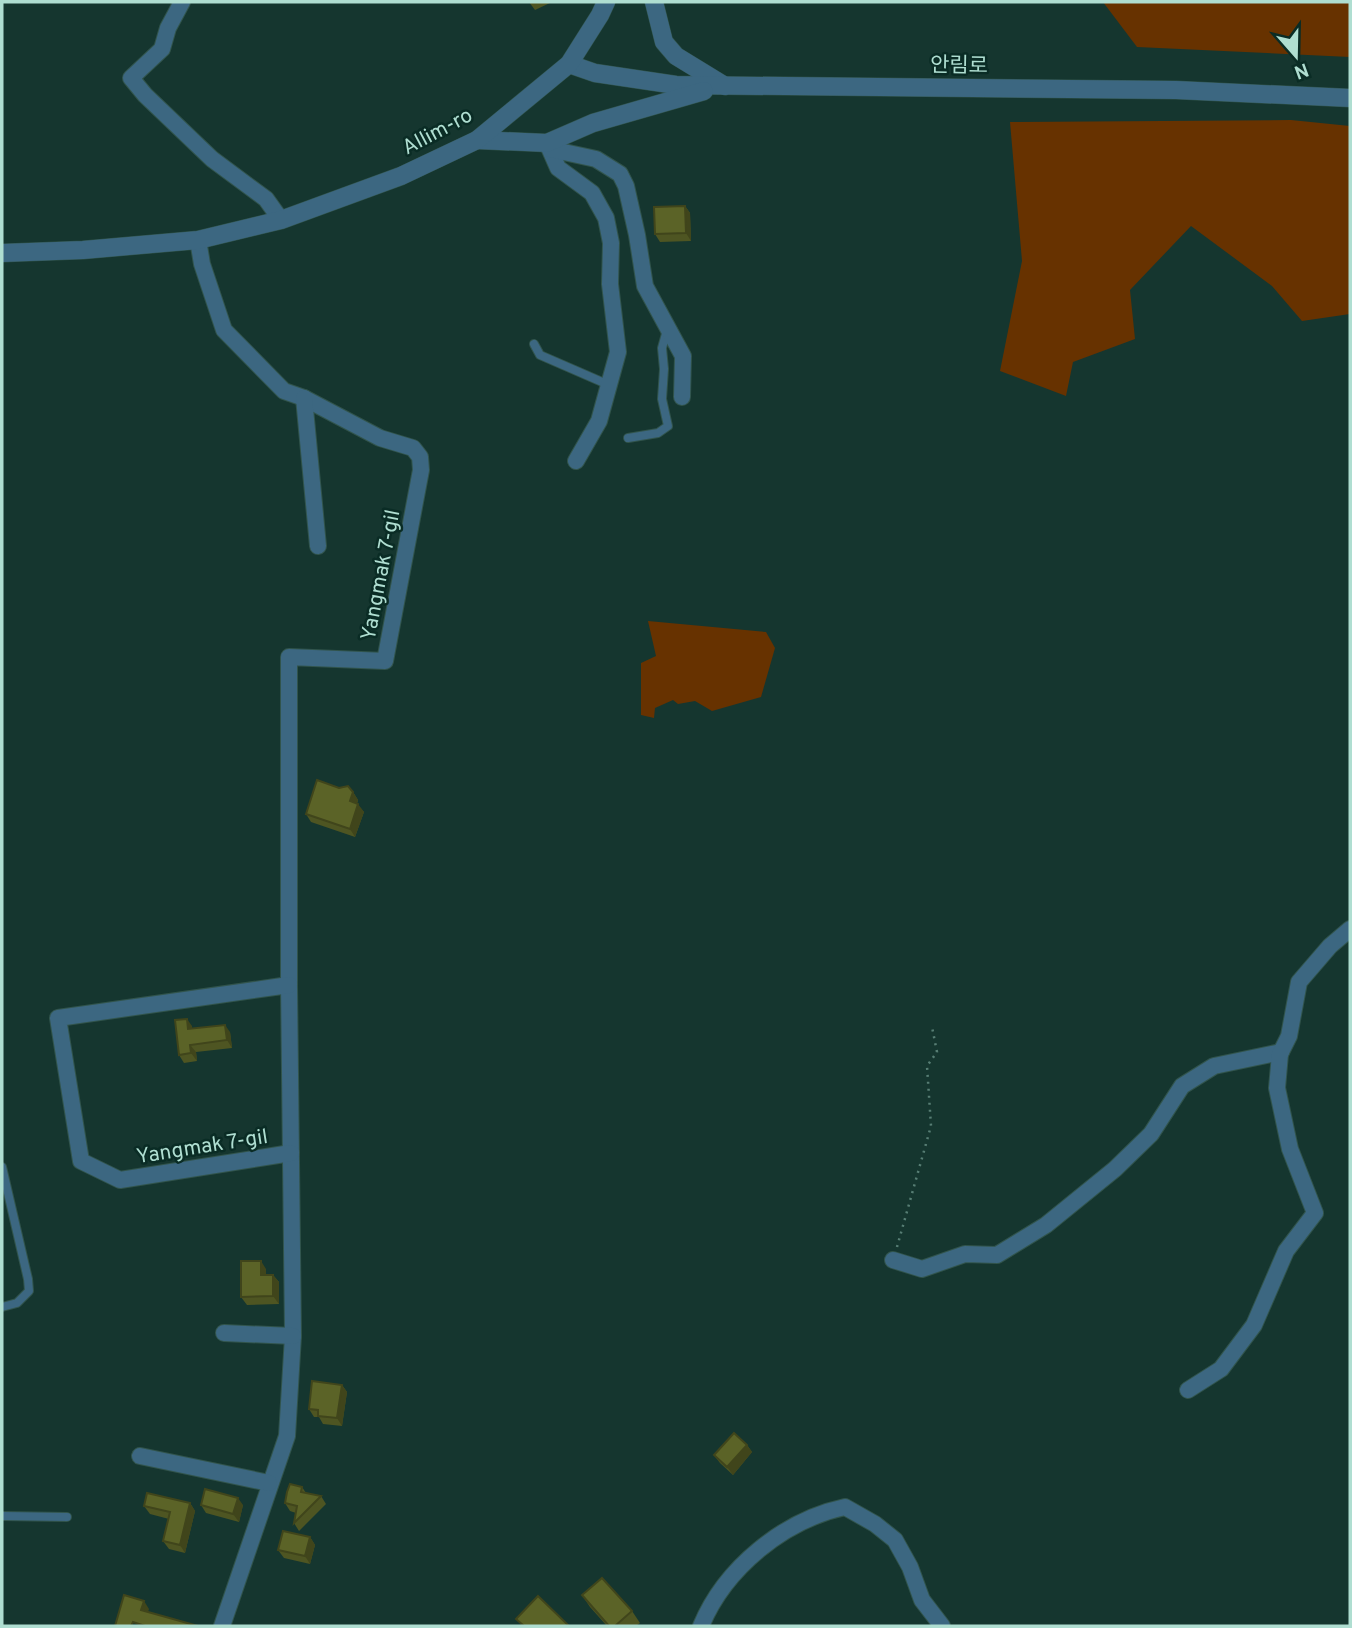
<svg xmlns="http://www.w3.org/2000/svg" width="1352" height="1628" font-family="Overpass,'Noto Sans KR',sans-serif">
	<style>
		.green { fill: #673200 }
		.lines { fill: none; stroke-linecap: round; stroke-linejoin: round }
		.service-casing { stroke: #31544c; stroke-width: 10 }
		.minor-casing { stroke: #31544c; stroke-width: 18 }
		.tertiary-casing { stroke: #31544c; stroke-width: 19 }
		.path { stroke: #577e74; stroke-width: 2.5; stroke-dasharray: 2 5; stroke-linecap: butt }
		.service { stroke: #3c6781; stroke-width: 8 }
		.minor { stroke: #3c6781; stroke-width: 16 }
		.tertiary { stroke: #3c6781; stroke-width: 18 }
		.wall { fill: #4e5522 }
		.shaded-wall { fill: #40451b }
		.building { fill: #5b6327; stroke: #40451b; stroke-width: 2 }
		.labels { text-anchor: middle; stroke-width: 5; stroke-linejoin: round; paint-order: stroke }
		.street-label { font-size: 21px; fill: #afded1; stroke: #0a2c25 }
	</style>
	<rect width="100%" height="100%" fill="#15362f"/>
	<!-- green -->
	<g class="green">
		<path d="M 1103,2 L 1350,2 L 1350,57 L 1137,47 Z"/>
		<path d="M 1291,120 L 1350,126 L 1350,314 L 1302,321 L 1272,286 L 1191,226 L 1130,290 L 1135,339 L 1073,362 L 1066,396 L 1000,371 L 1022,261 L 1010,122 Z"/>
		<path d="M 648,621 L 766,632 L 775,648 L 761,697 L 712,711 L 695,701 L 678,704 L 673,700 L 655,708 L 654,718 L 641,715 L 641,663 L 656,656 Z"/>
	</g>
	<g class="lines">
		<defs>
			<g id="service">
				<path d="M 534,344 L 540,355 L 609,385"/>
				<path d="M 628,438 L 658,433 L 668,426 L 662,399 L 664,369 L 662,348 L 667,330"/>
				<path d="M 2,1167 L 28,1279 L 29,1291 L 17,1303 L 2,1307"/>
				<path d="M 2,1516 L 67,1517"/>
			</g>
			<g id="minor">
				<path d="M 182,2 L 168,28 L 162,49 L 131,78 L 145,95 L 212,159 L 266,199 L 281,220"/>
				<path d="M 547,143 L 558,168 L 592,193 L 606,218 L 611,243 L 610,284 L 618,352 L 599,421 L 576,461"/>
				<path d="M 550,149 L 596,159 L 620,174 L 626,186 L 637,235 L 645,286 L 683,356 L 682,397"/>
				<path d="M 198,240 L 202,264 L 224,330 L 284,391 L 304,398 L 380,438 L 413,448 L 420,457 L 421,470 L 385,661 L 289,657 L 289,985 L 293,1336 L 287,1436 L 222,1626"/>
				<path d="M 304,398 L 318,546"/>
				<path d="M 289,985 L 58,1018 L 81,1161 L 120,1180 L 291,1153"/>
				<path d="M 893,1260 L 922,1269 L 965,1254 L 997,1255 L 1046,1225 L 1115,1169 L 1151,1134 L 1182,1086 L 1214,1066 L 1281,1052"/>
				<path d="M 224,1333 L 293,1336"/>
				<path d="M 1188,1390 L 1221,1369 L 1254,1325 L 1286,1251 L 1315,1213 L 1290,1149 L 1277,1088 L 1280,1054 L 1289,1036 L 1299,982 L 1330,946 L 1350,929"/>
				<path d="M 140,1456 L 269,1483"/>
				<path d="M 701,1626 C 725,1568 784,1520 845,1507 L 875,1524 L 895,1540 L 910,1567 L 922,1600 L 942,1626"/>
			</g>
			<g id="tertiary">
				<path d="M 654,2 L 664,42 L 676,56 L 725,86"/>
				<path d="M 569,64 L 595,73 L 676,85 L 1176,90 L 1350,98"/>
				<path d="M 477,140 L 547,143 L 593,123 L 704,91"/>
				<path d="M 2,253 L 83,250 L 198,240 L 281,220 L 401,176 L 477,140 L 569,64 L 600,15 L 606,2"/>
			</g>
		</defs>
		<!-- service casing -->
		<use href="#service" class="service-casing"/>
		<!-- minor casing -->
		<use href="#minor" class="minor-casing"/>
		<!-- tertiary casing -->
		<use href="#tertiary" class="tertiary-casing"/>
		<!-- path -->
		<path class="path" d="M 897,1247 L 931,1126 L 927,1066 L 937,1052 L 932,1027"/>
		<!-- service -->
		<use href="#service" class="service"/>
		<!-- minor -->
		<use href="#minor" class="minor"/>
		<!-- tertiary -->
		<use href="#tertiary" class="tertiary"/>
	</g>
	<!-- wall -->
	<g class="wall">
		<path d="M 529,2 L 552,2 L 535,10 Z"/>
		<path d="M 685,206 L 690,213 L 691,241 L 660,242 L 655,234 Z"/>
		<path d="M 353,792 L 358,800 L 357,804 L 364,812 L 355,837 L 311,822 L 306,814 Z"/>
		<path d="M 192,1026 L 192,1029 L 230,1032 L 232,1048 L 196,1052 L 197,1061 L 184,1063 L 179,1055 Z"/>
		<path d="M 266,1269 L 266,1275 L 273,1275 L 279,1282 L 279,1304 L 247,1305 L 241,1297 Z"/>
		<path d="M 342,1385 L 347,1392 L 342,1426 L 323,1424 L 319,1417 L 314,1417 L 309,1409 Z"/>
		<path d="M 747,1445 L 752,1452 L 733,1475 L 720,1463 L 714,1455 Z"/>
		<path d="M 302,1487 L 306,1493 L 321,1496 L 326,1504 L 299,1531 L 294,1523 L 296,1513 L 290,1511 L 285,1503 Z"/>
		<path d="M 190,1503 L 195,1511 L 185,1553 L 169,1549 L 163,1541 L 169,1519 L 150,1514 L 144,1506 Z"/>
		<path d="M 201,1505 L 243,1505 L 239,1522 L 206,1513 Z"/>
		<path d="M 310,1537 L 315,1545 L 310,1564 L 284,1558 L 278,1550 Z"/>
		<path d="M 582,1595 L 632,1611 L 640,1623 L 636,1626 L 607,1626 L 590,1607 Z"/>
	</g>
	<!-- shaded-wall -->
	<g class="shaded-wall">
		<path d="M 685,206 L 690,213 L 691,241 L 686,233 Z"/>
		<path d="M 353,792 L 358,800 L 355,809 L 350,801 Z"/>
		<path d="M 358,804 L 364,812 L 355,837 L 350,829 Z"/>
		<path d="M 187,1019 L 192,1026 L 193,1037 L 188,1029 Z"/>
		<path d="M 225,1025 L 230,1032 L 232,1048 L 227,1040 Z"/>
		<path d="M 190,1045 L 196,1052 L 197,1061 L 191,1053 Z"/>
		<path d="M 261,1261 L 266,1269 L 266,1282 L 261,1275 Z"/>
		<path d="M 273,1275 L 279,1282 L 279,1304 L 273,1296 Z"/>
		<path d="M 342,1385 L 347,1392 L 342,1426 L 337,1418 Z"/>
		<path d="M 747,1445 L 752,1452 L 733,1475 L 727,1467 Z"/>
		<path d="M 238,1498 L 243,1505 L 239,1522 L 233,1514 Z"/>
		<path d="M 190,1503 L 195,1511 L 185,1553 L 180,1545 Z"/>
		<path d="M 310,1537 L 315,1545 L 310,1564 L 305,1556 Z"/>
		<path d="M 144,1601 L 149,1609 L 146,1618 L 141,1610 Z"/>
	</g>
	<!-- building -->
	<g class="building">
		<path d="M 685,206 L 686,233 L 655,234 L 654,207 Z"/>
		<path d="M 317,780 L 339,788 L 348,786 L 353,792 L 350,801 L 358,804 L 350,829 L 306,814 Z"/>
		<path d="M 187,1019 L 188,1029 L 225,1025 L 227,1040 L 190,1045 L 191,1053 L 179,1055 L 175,1020 Z"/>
		<path d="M 241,1261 L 261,1261 L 261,1275 L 273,1275 L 273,1296 L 241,1297 Z"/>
		<path d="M 312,1381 L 342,1385 L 337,1418 L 318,1416 L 318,1410 L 309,1409 Z"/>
		<path d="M 734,1433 L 747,1445 L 727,1467 L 714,1455 Z"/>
		<path d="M 290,1484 L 302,1487 L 301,1492 L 321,1496 L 294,1523 L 297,1506 L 285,1503 L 287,1492 Z"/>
		<path d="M 205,1489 L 238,1498 L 233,1514 L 201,1505 Z"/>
		<path d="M 147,1493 L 190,1503 L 180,1545 L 163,1541 L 170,1512 L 144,1506 Z"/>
		<path d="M 283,1531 L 310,1537 L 305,1556 L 278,1550 Z"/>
		<path d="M 602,1578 L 632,1611 L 615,1626 L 609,1626 L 582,1595 Z"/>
		<path d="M 124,1595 L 144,1601 L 141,1610 L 198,1626 L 145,1626 L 133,1622 L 131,1626 L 115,1626 Z"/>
		<path d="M 538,1596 L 569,1626 L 524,1626 L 516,1619 Z"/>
	</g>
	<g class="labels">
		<!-- street labels -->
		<g class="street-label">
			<text transform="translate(959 65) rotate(1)" y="7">안림로</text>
			<text transform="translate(437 131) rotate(-28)" y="7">Allim-ro</text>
			<text transform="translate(380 575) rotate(-79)" y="7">Yangmak 7-gil</text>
			<text transform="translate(202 1146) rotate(-9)" y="7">Yangmak 7-gil</text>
		</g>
	</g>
	<!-- border -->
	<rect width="1352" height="1628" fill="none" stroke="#afded1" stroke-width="7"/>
	<!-- north arrow -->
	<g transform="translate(1296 56) rotate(160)" stroke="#0a2c25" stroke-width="5" paint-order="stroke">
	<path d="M0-5L12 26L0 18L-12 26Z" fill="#afded1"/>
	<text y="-10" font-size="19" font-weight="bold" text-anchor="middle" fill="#afded1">N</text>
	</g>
</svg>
